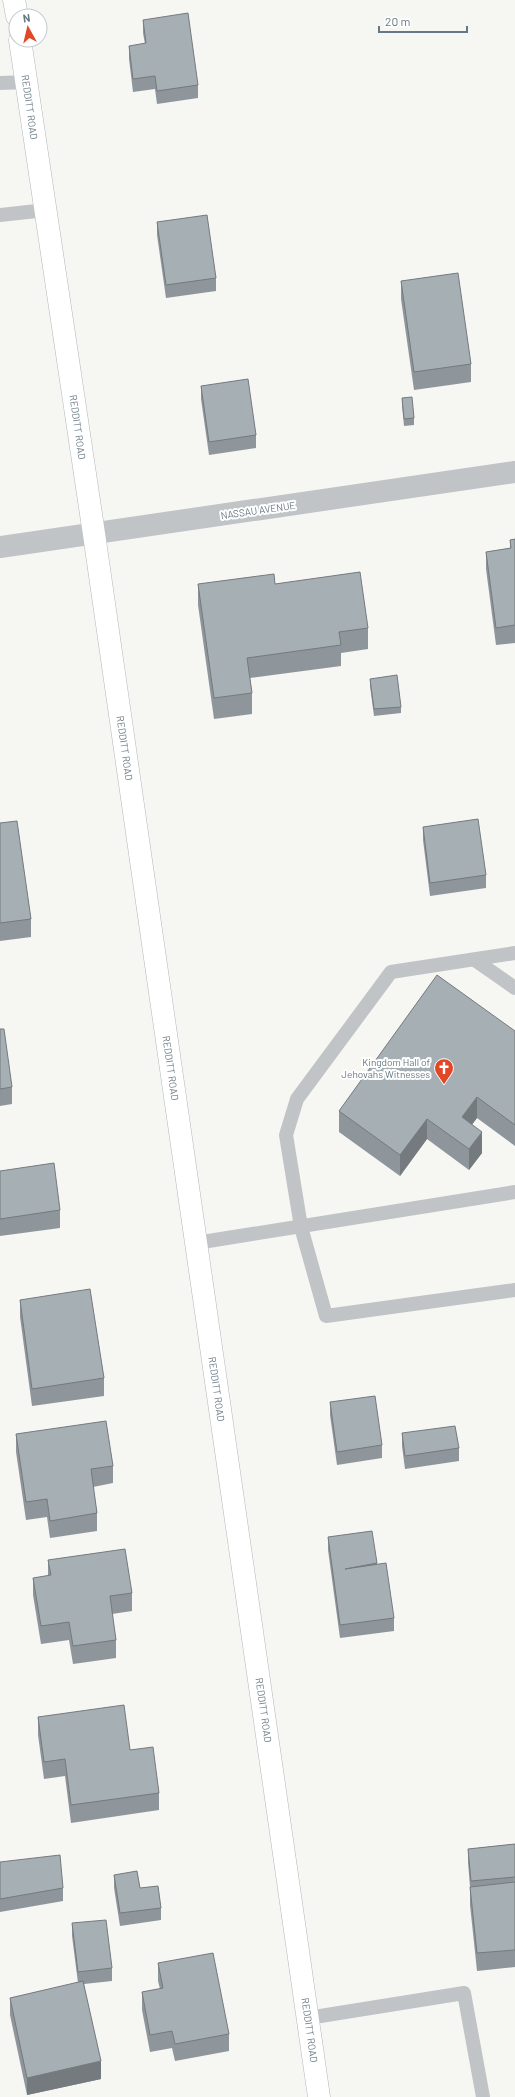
<svg xmlns="http://www.w3.org/2000/svg" width="515" height="2097" font-family="Barlow,sans-serif">
	<style>
		.lines { fill: none; stroke-linecap: round; stroke-linejoin: round }
		.secondary-casing { stroke: #b2b8bc; stroke-width: 23 }
		.lane { stroke: #c0c4c7; stroke-width: 14 }
		.street { stroke: #c0c4c7; stroke-width: 22 }
		.secondary { stroke: #fff; stroke-width: 22 }
		.wall { fill: #8f969b }
		.shaded-wall { fill: #747a7e }
		.building { fill: #a6afb4; stroke: #747a7e }
		.labels { text-anchor: middle; stroke-width: 4; stroke-linejoin: round; paint-order: stroke }
		.street-label { font-size: 10px; fill: #667884; stroke: #fff }
		.poi-label { font-size: 10px; fill: #667884; stroke: #fff; text-anchor: end }
	</style>
	<rect width="100%" height="100%" fill="#f6f6f3"/>
	<g class="lines">
		<defs>
			<g id="secondary">
				<path d="M 14,0 L 17,16"/>
				<path d="M 20,40 L 94,534 L 319,2097"/>
			</g>
		</defs>
		<!-- secondary casing -->
		<use href="#secondary" class="secondary-casing"/>
		<!-- lane -->
		<g class="lane">
			<path d="M 0,83 L 27,82"/>
			<path d="M 0,215 L 46,210"/>
			<path d="M 515,953 L 391,972 L 297,1099 L 286,1135 L 301,1227 L 326,1316 L 515,1290"/>
			<path d="M 475,960 L 515,988"/>
			<path d="M 196,1243 L 515,1192"/>
			<path d="M 308,2018 L 464,1993 L 483,2097"/>
		</g>
		<!-- street -->
		<path class="street" d="M 0,547 L 515,472"/>
		<!-- secondary -->
		<use href="#secondary" class="secondary"/>
	</g>
	<!-- wall -->
	<g class="wall">
		<path d="M 143,20 L 198,85 L 198,98 L 157,104 L 155,89 L 133,92 L 129,59 L 129,46 L 145,44 L 143,33 Z"/>
		<path d="M 157,222 L 216,278 L 216,291 L 166,298 L 157,235 Z"/>
		<path d="M 401,281 L 471,364 L 471,382 L 414,390 L 401,299 Z"/>
		<path d="M 201,386 L 256,435 L 256,448 L 209,455 L 201,399 Z"/>
		<path d="M 402,398 L 414,418 L 414,425 L 404,426 L 402,405 Z"/>
		<path d="M 515,539 L 515,643 L 496,645 L 486,569 L 486,552 L 510,548 L 510,540 Z"/>
		<path d="M 198,584 L 275,584 L 368,628 L 368,649 L 341,653 L 341,666 L 250,678 L 252,693 L 252,714 L 214,719 L 198,605 Z"/>
		<path d="M 370,679 L 401,707 L 401,713 L 374,716 L 370,686 Z"/>
		<path d="M 0,823 L 31,919 L 31,937 L 0,941 Z"/>
		<path d="M 423,827 L 486,875 L 486,888 L 430,896 L 423,840 Z"/>
		<path d="M 0,1029 L 12,1087 L 12,1104 L 0,1106 Z"/>
		<path d="M 515,1031 L 515,1146 L 477,1118 L 472,1124 L 482,1153 L 469,1170 L 427,1139 L 400,1176 L 339,1132 L 339,1111 Z"/>
		<path d="M 0,1171 L 60,1210 L 60,1228 L 0,1236 Z"/>
		<path d="M 20,1300 L 104,1378 L 104,1396 L 32,1406 L 20,1317 Z"/>
		<path d="M 330,1402 L 382,1445 L 382,1458 L 337,1465 L 330,1415 Z"/>
		<path d="M 402,1433 L 459,1448 L 459,1461 L 405,1469 L 402,1446 Z"/>
		<path d="M 16,1434 L 113,1466 L 113,1483 L 93,1487 L 97,1513 L 97,1531 L 50,1538 L 47,1517 L 26,1520 L 16,1452 Z"/>
		<path d="M 328,1537 L 377,1563 L 394,1618 L 394,1631 L 340,1638 L 328,1550 Z"/>
		<path d="M 48,1560 L 132,1593 L 132,1611 L 112,1614 L 116,1640 L 116,1658 L 73,1664 L 69,1640 L 41,1644 L 33,1595 L 33,1578 L 48,1576 Z"/>
		<path d="M 38,1717 L 130,1750 L 159,1793 L 159,1810 L 71,1823 L 65,1776 L 44,1779 L 38,1735 Z"/>
		<path d="M 515,1844 L 515,1967 L 477,1971 L 470,1905 L 470,1887 L 468,1862 L 468,1849 Z"/>
		<path d="M 0,1862 L 63,1888 L 63,1901 L 0,1912 Z"/>
		<path d="M 114,1875 L 140,1888 L 161,1908 L 161,1920 L 120,1926 L 114,1888 Z"/>
		<path d="M 72,1923 L 112,1968 L 112,1981 L 84,1984 L 101,2079 L 27,2095 L 10,2015 L 10,1998 L 78,1983 L 72,1936 Z"/>
		<path d="M 158,1963 L 229,2034 L 229,2051 L 175,2061 L 172,2048 L 150,2052 L 142,2010 L 142,1992 L 160,1989 L 158,1981 Z"/>
	</g>
	<!-- shaded-wall -->
	<g class="shaded-wall">
		<path d="M 477,1097 L 477,1118 L 462,1138 L 462,1117 Z"/>
		<path d="M 427,1119 L 427,1139 L 400,1176 L 400,1155 Z"/>
		<path d="M 482,1132 L 482,1153 L 469,1170 L 469,1149 Z"/>
		<path d="M 101,2061 L 101,2079 L 27,2095 L 27,2078 Z"/>
	</g>
	<!-- building -->
	<g class="building">
		<path d="M 188,13 L 198,85 L 157,91 L 155,76 L 133,79 L 129,46 L 146,43 L 143,20 Z"/>
		<path d="M 207,215 L 216,278 L 166,285 L 157,222 Z"/>
		<path d="M 458,273 L 471,364 L 414,372 L 401,281 Z"/>
		<path d="M 248,379 L 256,435 L 209,442 L 201,386 Z"/>
		<path d="M 412,397 L 414,418 L 404,419 L 402,398 Z"/>
		<path d="M 515,539 L 515,625 L 496,628 L 486,552 L 511,548 L 510,540 Z"/>
		<path d="M 360,572 L 368,628 L 339,632 L 341,645 L 247,658 L 252,693 L 214,698 L 198,584 L 274,574 L 275,584 Z"/>
		<path d="M 397,675 L 401,707 L 374,709 L 370,679 Z"/>
		<path d="M 478,819 L 486,875 L 430,883 L 423,827 Z"/>
		<path d="M 17,821 L 31,919 L 0,923 L 0,823 Z"/>
		<path d="M 437,975 L 515,1031 L 515,1125 L 477,1097 L 462,1117 L 482,1132 L 469,1149 L 427,1119 L 400,1155 L 339,1111 Z"/>
		<path d="M 0,1029 L 4,1029 L 12,1087 L 0,1089 Z"/>
		<path d="M 54,1163 L 60,1210 L 0,1219 L 0,1171 Z"/>
		<path d="M 90,1289 L 104,1378 L 32,1389 L 20,1300 Z"/>
		<path d="M 375,1396 L 382,1445 L 337,1452 L 330,1402 Z"/>
		<path d="M 106,1421 L 113,1466 L 91,1469 L 97,1513 L 50,1521 L 47,1499 L 26,1502 L 16,1434 Z"/>
		<path d="M 455,1426 L 459,1448 L 405,1456 L 402,1433 Z"/>
		<path d="M 372,1531 L 377,1563 L 345,1569 L 386,1563 L 394,1618 L 340,1625 L 328,1537 Z"/>
		<path d="M 125,1549 L 132,1593 L 110,1596 L 116,1640 L 73,1646 L 69,1622 L 41,1626 L 33,1578 L 51,1575 L 48,1560 Z"/>
		<path d="M 124,1705 L 130,1750 L 153,1747 L 159,1793 L 71,1805 L 65,1759 L 44,1762 L 38,1717 Z"/>
		<path d="M 515,1844 L 515,1877 L 471,1881 L 468,1849 Z"/>
		<path d="M 60,1855 L 63,1888 L 0,1899 L 0,1862 Z"/>
		<path d="M 137,1871 L 140,1888 L 158,1886 L 161,1908 L 120,1913 L 114,1875 Z"/>
		<path d="M 515,1882 L 515,1950 L 477,1953 L 470,1887 Z"/>
		<path d="M 106,1920 L 112,1968 L 78,1972 L 72,1923 Z"/>
		<path d="M 213,1953 L 229,2034 L 175,2044 L 172,2031 L 150,2035 L 142,1992 L 163,1988 L 158,1963 Z"/>
		<path d="M 83,1981 L 101,2061 L 27,2078 L 10,1998 Z"/>
	</g>
	<!-- icons -->
	<defs>
		<symbol id="church-pin" viewBox="-11 -11 22 30"><path d="M0 17L-7.5 6A9.5 9.5 0 1 1 7.5 6Z" fill="#e14828" stroke="#fff"/><path d="M-1.2-6h2.4v3.5h3.3v2.4h-3.3V6h-2.4V-.1h-3.3v-2.4h3.3Z" fill="#fff"/></symbol>
	</defs>
	<g fill-rule="evenodd">
		<use href="#church-pin" x="433" y="1057" width="22" height="30"/>
	</g>
	<g class="labels">
		<!-- street labels -->
		<g class="street-label">
			<text transform="translate(30 107) rotate(82)" y="4">REDDITT ROAD</text>
			<text transform="translate(78 427) rotate(82)" y="4">REDDITT ROAD</text>
			<text transform="translate(258 510) rotate(-8)" y="4">NASSAU AVENUE</text>
			<text transform="translate(125 748) rotate(82)" y="4">REDDITT ROAD</text>
			<text transform="translate(171 1068) rotate(82)" y="4">REDDITT ROAD</text>
			<text transform="translate(217 1389) rotate(82)" y="4">REDDITT ROAD</text>
			<text transform="translate(264 1710) rotate(82)" y="4">REDDITT ROAD</text>
			<text transform="translate(310 2030) rotate(82)" y="4">REDDITT ROAD</text>
		</g>
		<!-- poi labels -->
		<g class="poi-label">
			<text x="430" y="1066">Kingdom Hall of<tspan x="430" dy="12">Jehovahs Witnesses</tspan></text>
		</g>
	</g>
	<!-- north arrow -->
	<g transform="translate(28 28) rotate(352)"><circle r="19" fill="#ffffff" stroke="#c2c9ce"/>
	<path d="M0-3L7 15L0 10L-7 15Z" fill="#e14828"/>
	<text y="-6" font-size="11" font-weight="bold" text-anchor="middle" fill="#667884">N</text>
	</g>
	<!-- scale -->
	<path d="M379 26v6h88v-6" fill="none" stroke="#667884" stroke-width="2"/>
	<text x="385" y="26" font-size="12" fill="#667884" stroke="#ffffff" stroke-width="3" paint-order="stroke">20 m</text>
</svg>
